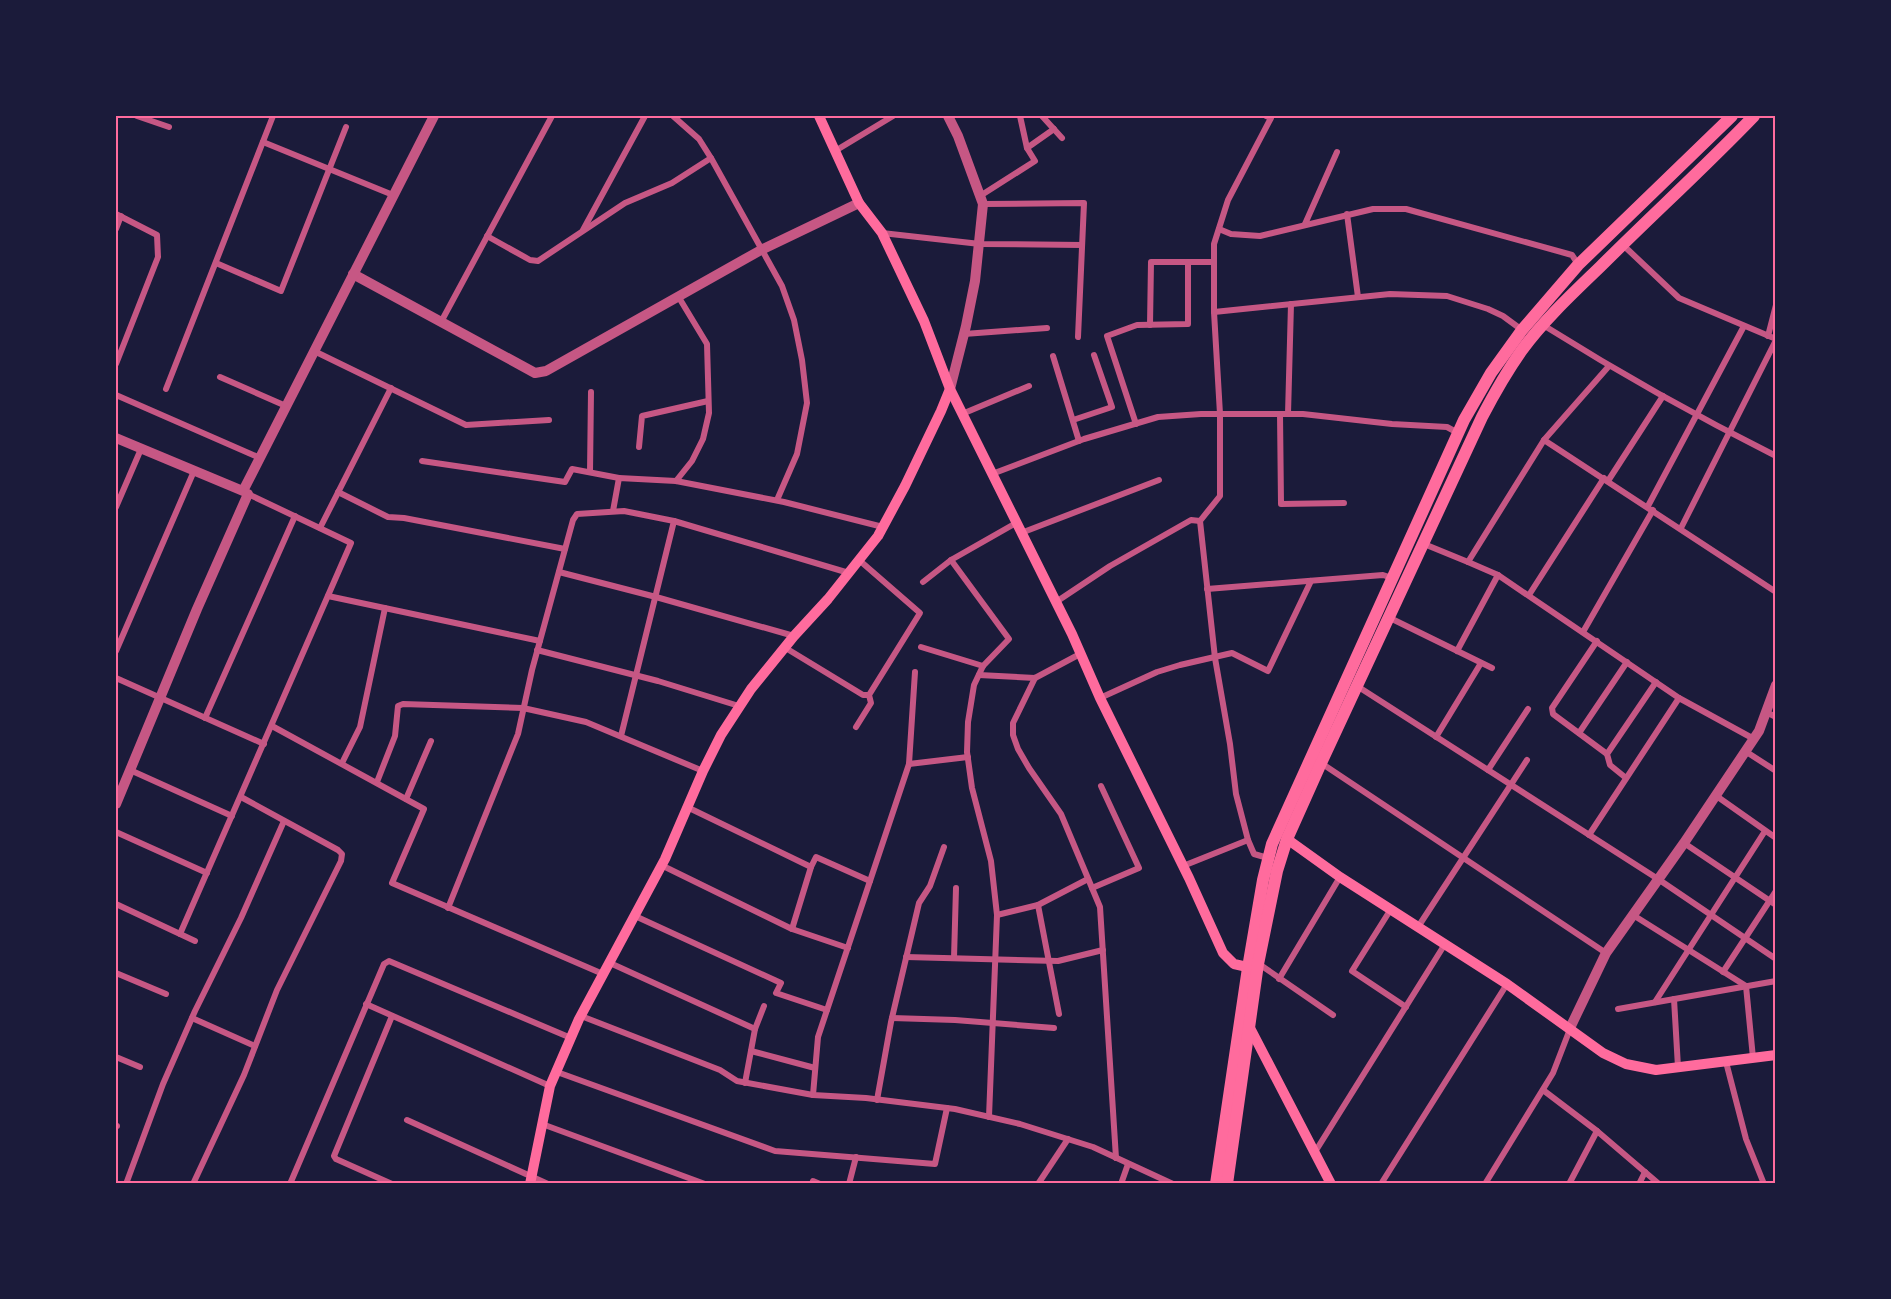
<svg xmlns="http://www.w3.org/2000/svg" width="1891" height="1299" font-family="'Golos Text',sans-serif">
	<style>
		.lines { fill: none; stroke-linecap: round; stroke-linejoin: round }
		.minor { stroke: #c65784; stroke-width: 6 }
		.tertiary { stroke: #c65784; stroke-width: 10 }
		.secondary { stroke: #ff6b9d; stroke-width: 10 }
		.primary { stroke: #ff6b9d; stroke-width: 12 }
		.neatline { fill: none; stroke: #ff6b9d; stroke-width: 2 }
	</style>
	<rect width="100%" height="100%" fill="#1b1b3a"/>
	<g class="lines">
		<!-- minor -->
		<g class="minor">
			<path d="M 137,116 L 169,127"/>
			<path d="M 673,116 L 699,139 L 711,158 L 782,286 L 794,320 L 802,360 L 807,403 L 797,454 L 777,500"/>
			<path d="M 1020,116 L 1027,148"/>
			<path d="M 1042,116 L 1062,138"/>
			<path d="M 1266,116 L 1271,118 L 1228,200 L 1214,244 L 1214,312 L 1220,414 L 1220,496 L 1200,521 L 1215,658 L 1230,744 L 1236,794 L 1248,840 L 1254,854 L 1268,858"/>
			<path d="M 263,142 L 393,195"/>
			<path d="M 835,151 L 893,116"/>
			<path d="M 980,196 L 1035,161 L 1027,148 L 1054,129"/>
			<path d="M 983,204 L 1084,203 L 1078,337"/>
			<path d="M 116,214 L 157,235 L 158,257 L 116,364"/>
			<path d="M 1347,214 L 1358,297"/>
			<path d="M 1305,224 L 1337,152"/>
			<path d="M 116,229 L 121,216"/>
			<path d="M 1219,229 L 1231,234 L 1260,236 L 1373,209 L 1406,209 L 1572,255 L 1578,264"/>
			<path d="M 583,230 L 645,116"/>
			<path d="M 882,233 L 980,244 L 1082,245"/>
			<path d="M 487,236 L 530,260 L 538,261 L 625,203 L 672,183 L 711,158"/>
			<path d="M 1623,245 L 1679,298 L 1776,339"/>
			<path d="M 216,263 L 281,291 L 346,127"/>
			<path d="M 1214,312 L 1390,294 L 1447,296 L 1488,309 L 1503,316 L 1522,330"/>
			<path d="M 441,322 L 552,116"/>
			<path d="M 1150,325 L 1151,262 L 1214,262"/>
			<path d="M 1543,325 C 1618,372 1696,416 1776,456"/>
			<path d="M 964,334 L 1047,328"/>
			<path d="M 1768,336 L 1776,305"/>
			<path d="M 314,351 L 466,425 L 549,420"/>
			<path d="M 1053,356 L 1079,441"/>
			<path d="M 1609,366 L 1544,440 L 1468,562 L 1498,575 L 1679,698"/>
			<path d="M 220,377 L 286,406"/>
			<path d="M 166,389 L 273,116"/>
			<path d="M 116,395 L 260,458"/>
			<path d="M 962,414 L 1029,386"/>
			<path d="M 1280,414 L 1281,504 L 1344,503"/>
			<path d="M 1288,414 L 1291,304"/>
			<path d="M 1073,420 L 1112,407 L 1094,355"/>
			<path d="M 1136,424 L 1107,336 L 1137,325 L 1188,324 L 1188,262"/>
			<path d="M 1544,440 L 1776,592"/>
			<path d="M 639,447 L 642,416 L 708,401"/>
			<path d="M 422,461 L 565,482 L 572,469 L 619,478"/>
			<path d="M 590,472 L 591,392"/>
			<path d="M 992,474 L 1084,439 L 1158,417 L 1201,414 L 1303,414 L 1392,424 L 1447,427 L 1458,433"/>
			<path d="M 676,481 L 692,461 L 703,439 L 709,413 L 707,344 L 678,296"/>
			<path d="M 1608,481 L 1663,396"/>
			<path d="M 338,492 L 388,517 L 404,518 L 565,549"/>
			<path d="M 1648,506 L 1744,326"/>
			<path d="M 116,507 L 141,449"/>
			<path d="M 613,511 L 619,478 L 676,481 L 784,502 L 883,527"/>
			<path d="M 320,528 L 391,388"/>
			<path d="M 1681,528 L 1776,340"/>
			<path d="M 1021,533 L 1159,480"/>
			<path d="M 1424,544 L 1468,562"/>
			<path d="M 559,572 L 656,597 L 794,636"/>
			<path d="M 923,582 L 951,560"/>
			<path d="M 1207,589 L 1383,575 L 1392,578"/>
			<path d="M 1529,595 L 1604,478"/>
			<path d="M 328,596 L 540,641"/>
			<path d="M 1056,602 L 1110,566 L 1191,520 L 1200,521"/>
			<path d="M 1390,618 L 1492,668"/>
			<path d="M 1583,632 L 1653,510"/>
			<path d="M 1597,641 L 1552,708 L 1553,714 L 1607,754"/>
			<path d="M 784,647 L 863,695 L 869,695"/>
			<path d="M 921,647 L 983,666"/>
			<path d="M 537,650 L 658,681 L 739,706"/>
			<path d="M 116,651 L 194,471"/>
			<path d="M 1457,651 L 1498,575"/>
			<path d="M 979,675 L 1035,678 L 1080,654"/>
			<path d="M 116,678 L 264,744"/>
			<path d="M 1035,678 L 1013,723 L 1013,735 L 1018,749 L 1029,768 L 1061,814 L 1100,907 L 1116,1158"/>
			<path d="M 1357,686 L 1658,879 L 1776,959"/>
			<path d="M 1100,698 L 1157,672 L 1180,665 L 1232,653 L 1268,671 L 1311,581"/>
			<path d="M 1766,712 L 1776,717"/>
			<path d="M 205,718 L 295,516"/>
			<path d="M 272,726 L 424,809 L 392,883 L 603,974"/>
			<path d="M 856,727 L 871,703 L 869,695 L 920,613 L 859,560"/>
			<path d="M 1579,733 L 1627,662"/>
			<path d="M 621,736 L 674,521"/>
			<path d="M 1436,737 L 1481,663"/>
			<path d="M 1745,751 L 1776,771"/>
			<path d="M 342,763 L 360,727 L 385,608"/>
			<path d="M 1321,763 L 1606,953"/>
			<path d="M 909,764 L 968,757"/>
			<path d="M 130,770 L 232,816"/>
			<path d="M 1488,770 L 1528,709"/>
			<path d="M 1626,778 L 1610,765 L 1607,754 L 1656,682"/>
			<path d="M 377,782 L 395,736 L 398,706 L 403,704 L 523,708 L 586,722 L 703,771"/>
			<path d="M 1715,795 L 1776,838"/>
			<path d="M 406,799 L 431,741"/>
			<path d="M 687,807 L 811,867 L 816,857 L 870,881"/>
			<path d="M 116,832 L 207,873"/>
			<path d="M 1589,835 L 1679,698 L 1754,739"/>
			<path d="M 1684,843 L 1776,905"/>
			<path d="M 661,865 L 792,929 L 848,948"/>
			<path d="M 1183,866 L 1248,840"/>
			<path d="M 1092,888 L 1139,868 L 1101,786"/>
			<path d="M 116,904 L 195,941"/>
			<path d="M 1038,905 L 1059,1014"/>
			<path d="M 448,908 L 518,734 L 532,670 L 573,520 L 577,514 L 624,511 L 674,521 L 849,573"/>
			<path d="M 1391,909 L 1352,971 L 1406,1007"/>
			<path d="M 997,915 L 1038,905 L 1088,879"/>
			<path d="M 1633,915 L 1746,986 L 1753,1058"/>
			<path d="M 635,916 L 781,983 L 776,993 L 827,1010"/>
			<path d="M 1418,927 L 1527,760"/>
			<path d="M 792,929 L 811,867"/>
			<path d="M 180,934 L 351,543 L 246,493"/>
			<path d="M 906,957 L 1058,961 L 1103,950"/>
			<path d="M 954,958 L 956,888"/>
			<path d="M 610,963 L 755,1029"/>
			<path d="M 1259,964 L 1333,1015"/>
			<path d="M 1723,972 L 1776,891"/>
			<path d="M 116,973 L 166,994"/>
			<path d="M 1279,979 L 1340,877"/>
			<path d="M 1674,999 L 1678,1067"/>
			<path d="M 1655,1002 L 1765,831"/>
			<path d="M 366,1004 L 550,1086"/>
			<path d="M 1618,1009 L 1776,981"/>
			<path d="M 581,1016 L 720,1070 L 737,1081 L 813,1095 L 866,1098 L 955,1109 L 1020,1124 L 1093,1147 L 1173,1184"/>
			<path d="M 192,1018 L 255,1046"/>
			<path d="M 892,1018 L 955,1020 L 1054,1028"/>
			<path d="M 751,1051 L 815,1068"/>
			<path d="M 116,1057 L 140,1067"/>
			<path d="M 1726,1062 L 1746,1139 L 1764,1184"/>
			<path d="M 557,1072 L 775,1151 L 935,1164 L 947,1108"/>
			<path d="M 745,1083 L 755,1029 L 764,1006"/>
			<path d="M 1543,1090 L 1597,1131"/>
			<path d="M 813,1095 L 818,1037 L 909,764 L 915,672"/>
			<path d="M 877,1100 L 891,1022 L 919,903 L 930,886 L 944,847"/>
			<path d="M 989,1117 L 997,915 L 991,861 L 972,788 L 967,752 L 968,722 L 974,685 L 983,666 L 1009,639 L 951,560 L 1016,523"/>
			<path d="M 407,1120 L 548,1184"/>
			<path d="M 542,1124 L 705,1184"/>
			<path d="M 116,1126 L 117,1126"/>
			<path d="M 1315,1152 L 1445,944"/>
			<path d="M 126,1184 L 163,1084 L 195,1011 L 241,918 L 284,821"/>
			<path d="M 193,1184 L 244,1075 L 277,990 L 341,861 L 342,854 L 338,850 L 241,797"/>
			<path d="M 290,1184 L 384,964 L 389,961 L 571,1038"/>
			<path d="M 392,1184 L 336,1159 L 334,1156 L 392,1016"/>
			<path d="M 812,1184 L 813,1181 L 820,1184"/>
			<path d="M 849,1184 L 856,1157"/>
			<path d="M 1038,1184 L 1068,1139"/>
			<path d="M 1121,1184 L 1128,1164"/>
			<path d="M 1381,1184 L 1507,984"/>
			<path d="M 1485,1184 L 1553,1073 L 1570,1029"/>
			<path d="M 1569,1184 L 1597,1131 L 1659,1184"/>
			<path d="M 1639,1184 L 1645,1172"/>
		</g>
		<!-- tertiary -->
		<g class="tertiary">
			<path d="M 948,116 L 958,136 L 983,204 L 975,281 L 966,326 L 950,389"/>
			<path d="M 353,274 L 535,373 L 546,371 L 761,250 L 859,203"/>
			<path d="M 116,438 L 243,491 L 434,116"/>
			<path d="M 116,804 L 197,609 L 248,494"/>
			<path d="M 1570,1028 L 1606,953 L 1684,843 L 1759,731 L 1776,685"/>
		</g>
		<!-- secondary -->
		<g class="secondary">
			<path d="M 819,116 L 859,203 L 882,233 L 924,321 L 950,389 L 1072,634 L 1100,698 L 1189,878 L 1223,953 L 1234,964 L 1256,969"/>
			<path d="M 1287,839 L 1340,877 L 1507,984 L 1603,1053 L 1626,1064 L 1656,1070 L 1776,1055"/>
			<path d="M 1247,1026 L 1249,1026 L 1331,1184"/>
			<path d="M 530,1184 L 550,1086 L 579,1019 L 665,859 L 703,771 L 721,735 L 751,689 L 794,636 L 828,599 L 878,536 L 905,486 L 941,411 L 950,389"/>
		</g>
		<!-- primary -->
		<g class="primary">
			<path d="M 1216,1184 L 1248,968 L 1263,880 L 1272,844 L 1464,420 L 1491,373 L 1522,330 L 1578,265 L 1732,116"/>
			<path d="M 1227,1184 L 1258,964 L 1277,871 L 1287,839 L 1321,763 L 1482,417 C 1494,394 1507,371 1522,350 C 1544,320 1573,293 1600,267 C 1651,216 1704,168 1754,116"/>
		</g>
	</g>
	<!-- border -->
	<rect width="1891" height="1299" fill="none" stroke="#1b1b3a" stroke-width="234"/>
	<rect x="117" y="117" width="1657" height="1065" class="neatline"/>
</svg>
